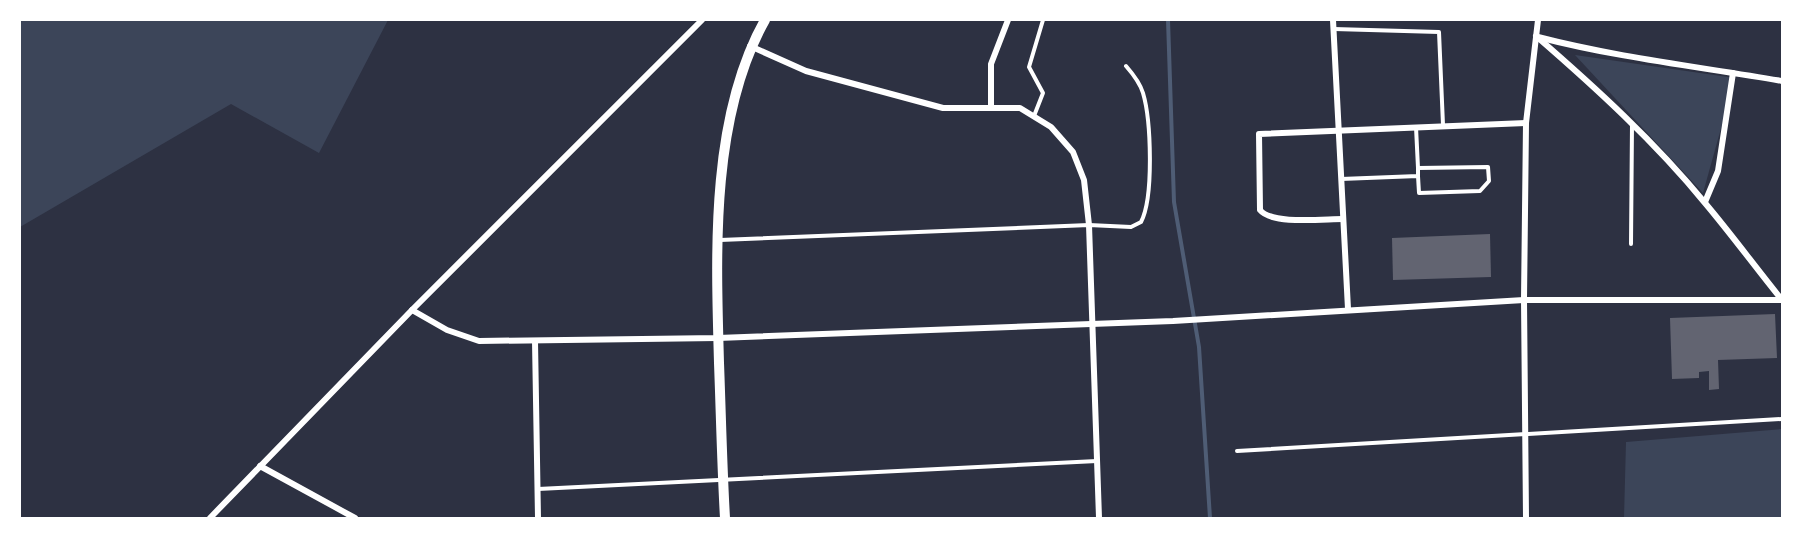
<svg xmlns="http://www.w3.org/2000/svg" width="1802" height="538" font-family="Overpass,sans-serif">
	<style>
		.green { fill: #3c4559 }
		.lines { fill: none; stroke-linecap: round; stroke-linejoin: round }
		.stream { stroke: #4f5d75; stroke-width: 4 }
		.building { fill: #626471 }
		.service { stroke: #fff; stroke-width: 4 }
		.minor { stroke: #fff; stroke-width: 6 }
		.tertiary { stroke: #fff; stroke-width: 10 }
	</style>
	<rect width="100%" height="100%" fill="#2d3142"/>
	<!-- green -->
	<g class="green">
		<path d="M 20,20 L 388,20 L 319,153 L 231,104 L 20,227 Z"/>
		<path d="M 1575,55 L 1735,78 L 1703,193 Z"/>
		<path d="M 1782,429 L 1782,518 L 1624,518 L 1626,442 Z"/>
	</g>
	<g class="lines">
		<!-- stream -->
		<path class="stream" d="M 1168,20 L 1174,202 L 1199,347 L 1210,518"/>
	</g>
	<!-- building -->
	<g class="building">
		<path d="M 1490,234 L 1491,277 L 1393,280 L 1392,238 Z"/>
		<path d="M 1775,314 L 1777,358 L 1718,360 L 1719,389 L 1709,390 L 1709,371 L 1699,372 L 1699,378 L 1672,379 L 1670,318 Z"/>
	</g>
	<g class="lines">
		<!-- service -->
		<g class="service">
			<path d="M 1334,29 L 1439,32 L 1443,125"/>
			<path d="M 1034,116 L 1043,93 L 1029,67 L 1043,20"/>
			<path d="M 1416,127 L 1418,168"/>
			<path d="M 1341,179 L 1418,176 L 1419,193 L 1480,191 L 1489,181 L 1488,167 L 1418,168 L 1418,176"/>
			<path d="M 720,240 L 1089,225 L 1131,227 L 1141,222 C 1154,197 1151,120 1143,93 C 1140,83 1133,74 1126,66"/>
			<path d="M 1631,244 L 1632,124"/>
			<path d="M 1237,451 L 1782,419"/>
			<path d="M 538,489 L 1097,461"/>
		</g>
		<!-- minor -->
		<g class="minor">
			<path d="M 1333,20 L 1348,309"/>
			<path d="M 1536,36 C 1596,88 1655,142 1705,203 C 1732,235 1756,268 1782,300"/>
			<path d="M 1538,37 C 1619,58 1701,67 1782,81"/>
			<path d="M 750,46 L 806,71 L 943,108 L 1020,108 L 1051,127 L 1073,152 L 1084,180 L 1089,225 L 1099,518"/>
			<path d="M 991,108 L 991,64 L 1008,20"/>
			<path d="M 1705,202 L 1718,171 L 1733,73"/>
			<path d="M 1343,219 C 1323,219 1272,225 1260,210 L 1259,134 L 1526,123"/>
			<path d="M 412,310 L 447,330 L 479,341 L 718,338 L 1173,321 L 1524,300 L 1782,300"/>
			<path d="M 535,341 L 538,518"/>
			<path d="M 260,466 L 355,518"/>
			<path d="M 210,518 L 412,310 L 702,20"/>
			<path d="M 1526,518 L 1524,300 L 1526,123 L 1538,20"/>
		</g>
		<!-- tertiary -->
		<path class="tertiary" d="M 725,518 C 722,467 721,415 719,363 C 716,253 710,118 765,20"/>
	</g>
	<!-- border -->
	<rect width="1802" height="538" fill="none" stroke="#ffffff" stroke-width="42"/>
</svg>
